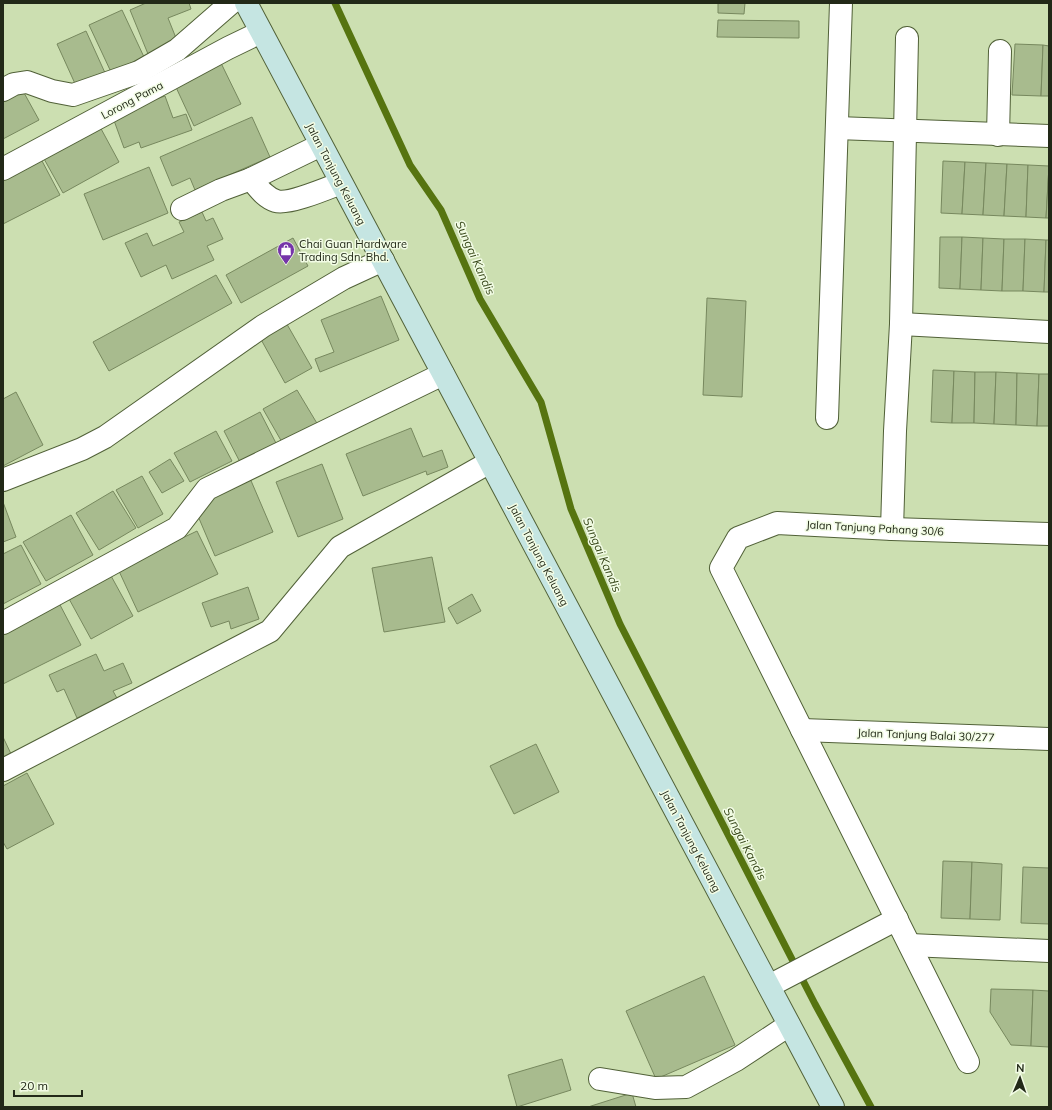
<svg xmlns="http://www.w3.org/2000/svg" width="1052" height="1110" font-family="Mulish,sans-serif">
	<style>
		.lines { fill: none; stroke-linecap: round; stroke-linejoin: round }
		.stream { stroke: #567410; stroke-width: 7 }
		.building { fill: #a8bb8e; stroke: #77885e }
		.minor-casing { stroke: #516138; stroke-width: 24 }
		.secondary-casing { stroke: #516138; stroke-width: 24 }
		.minor { stroke: #fff; stroke-width: 22 }
		.secondary { stroke: #c5e5e2; stroke-width: 22 }
		.labels { text-anchor: middle; stroke-width: 3; stroke-linejoin: round; paint-order: stroke }
		.street-label { font-size: 11px; fill: #222918; stroke: #f2fce5 }
		.poi-label { font-size: 11px; fill: #222918; stroke: #f2fce5; text-anchor: start }
		.water-label { font-size: 12px; font-style: italic; fill: #39491b; stroke: #f2fce5 }
	</style>
	<rect width="100%" height="100%" fill="#ccdfb1"/>
	<g class="lines">
		<!-- stream -->
		<path class="stream" d="M 335,3 L 410,165 L 441,210 L 480,299 L 541,402 L 571,509 L 620,624 L 815,1004 L 871,1107"/>
	</g>
	<!-- building -->
	<g class="building">
		<path d="M 146,3 L 189,3 L 191,9 L 168,18 L 178,43 L 148,54 L 130,10 Z"/>
		<path d="M 718,3 L 745,3 L 744,14 L 718,13 Z"/>
		<path d="M 122,10 L 144,57 L 111,72 L 89,25 Z"/>
		<path d="M 718,20 L 799,21 L 799,38 L 717,37 Z"/>
		<path d="M 86,31 L 106,75 L 77,88 L 57,44 Z"/>
		<path d="M 1015,44 L 1043,45 L 1041,96 L 1012,95 Z"/>
		<path d="M 1043,45 L 1049,46 L 1049,96 L 1041,96 Z"/>
		<path d="M 220,61 L 241,104 L 194,126 L 174,83 Z"/>
		<path d="M 23,91 L 39,120 L 3,139 L 3,102 Z"/>
		<path d="M 165,96 L 173,118 L 186,114 L 192,130 L 141,148 L 139,142 L 124,148 L 112,115 Z"/>
		<path d="M 252,117 L 270,157 L 195,190 L 190,178 L 172,186 L 160,157 Z"/>
		<path d="M 99,125 L 119,162 L 63,193 L 43,157 Z"/>
		<path d="M 41,159 L 60,195 L 3,224 L 3,178 Z"/>
		<path d="M 943,161 L 965,162 L 962,214 L 941,213 Z"/>
		<path d="M 965,162 L 986,163 L 983,215 L 962,214 Z"/>
		<path d="M 986,163 L 1007,164 L 1004,216 L 983,215 Z"/>
		<path d="M 1007,164 L 1028,165 L 1026,217 L 1004,216 Z"/>
		<path d="M 1028,165 L 1049,166 L 1046,218 L 1026,217 Z"/>
		<path d="M 1049,166 L 1049,218 L 1046,218 Z"/>
		<path d="M 149,167 L 168,213 L 103,240 L 84,194 Z"/>
		<path d="M 202,212 L 206,221 L 213,218 L 223,239 L 207,246 L 214,260 L 172,279 L 166,265 L 141,277 L 125,243 L 147,233 L 153,246 L 184,232 L 179,222 Z"/>
		<path d="M 940,237 L 962,237 L 960,289 L 939,288 Z"/>
		<path d="M 962,237 L 983,238 L 981,290 L 960,289 Z"/>
		<path d="M 293,238 L 308,266 L 241,303 L 226,275 Z"/>
		<path d="M 983,238 L 1004,239 L 1002,291 L 981,290 Z"/>
		<path d="M 1004,239 L 1025,239 L 1023,291 L 1002,291 Z"/>
		<path d="M 1025,239 L 1046,240 L 1044,292 L 1023,291 Z"/>
		<path d="M 1046,240 L 1049,240 L 1049,292 L 1044,292 Z"/>
		<path d="M 216,275 L 232,303 L 109,371 L 93,342 Z"/>
		<path d="M 381,296 L 399,340 L 320,372 L 315,359 L 334,352 L 321,320 Z"/>
		<path d="M 707,298 L 746,301 L 742,397 L 703,395 Z"/>
		<path d="M 284,319 L 312,368 L 285,383 L 258,334 Z"/>
		<path d="M 933,370 L 954,371 L 952,423 L 931,422 Z"/>
		<path d="M 954,371 L 975,372 L 974,423 L 952,423 Z"/>
		<path d="M 975,372 L 996,372 L 994,424 L 974,423 Z"/>
		<path d="M 996,372 L 1017,373 L 1016,425 L 994,424 Z"/>
		<path d="M 1017,373 L 1039,374 L 1037,426 L 1016,425 Z"/>
		<path d="M 1039,374 L 1049,374 L 1049,426 L 1037,426 Z"/>
		<path d="M 297,390 L 318,425 L 283,444 L 263,409 Z"/>
		<path d="M 16,392 L 43,445 L 3,466 L 3,399 Z"/>
		<path d="M 260,412 L 278,447 L 242,466 L 224,431 Z"/>
		<path d="M 411,428 L 423,457 L 442,450 L 448,467 L 427,475 L 426,471 L 363,496 L 346,454 Z"/>
		<path d="M 216,431 L 232,461 L 190,482 L 174,453 Z"/>
		<path d="M 170,459 L 184,481 L 162,493 L 149,472 Z"/>
		<path d="M 322,464 L 343,519 L 298,537 L 276,482 Z"/>
		<path d="M 142,476 L 163,514 L 138,528 L 116,490 Z"/>
		<path d="M 249,476 L 273,532 L 215,556 L 195,509 Z"/>
		<path d="M 113,491 L 136,528 L 99,550 L 76,513 Z"/>
		<path d="M 3,502 L 16,537 L 3,542 Z"/>
		<path d="M 71,515 L 93,555 L 46,581 L 23,542 Z"/>
		<path d="M 197,531 L 218,574 L 138,612 L 118,569 Z"/>
		<path d="M 21,545 L 41,584 L 3,604 L 3,554 Z"/>
		<path d="M 432,557 L 445,622 L 384,632 L 372,568 Z"/>
		<path d="M 110,574 L 133,616 L 91,639 L 68,597 Z"/>
		<path d="M 248,587 L 259,619 L 231,629 L 229,621 L 211,627 L 202,603 Z"/>
		<path d="M 472,594 L 481,611 L 457,624 L 448,608 Z"/>
		<path d="M 59,603 L 81,645 L 3,684 L 3,631 Z"/>
		<path d="M 96,654 L 104,671 L 123,663 L 132,683 L 113,691 L 118,700 L 77,718 L 64,689 L 57,692 L 49,675 Z"/>
		<path d="M 3,737 L 12,756 L 3,760 Z"/>
		<path d="M 536,744 L 559,792 L 514,814 L 490,766 Z"/>
		<path d="M 27,773 L 54,824 L 7,849 L 3,842 L 3,786 Z"/>
		<path d="M 943,861 L 972,862 L 970,919 L 941,918 Z"/>
		<path d="M 972,862 L 1002,864 L 1000,920 L 970,919 Z"/>
		<path d="M 1023,867 L 1049,868 L 1049,924 L 1021,923 Z"/>
		<path d="M 704,976 L 735,1045 L 656,1079 L 626,1011 Z"/>
		<path d="M 991,989 L 1033,990 L 1031,1046 L 1011,1045 L 990,1012 Z"/>
		<path d="M 1033,990 L 1049,991 L 1049,1047 L 1031,1046 Z"/>
		<path d="M 562,1059 L 571,1090 L 517,1107 L 508,1075 Z"/>
		<path d="M 632,1093 L 636,1107 L 588,1107 Z"/>
	</g>
	<g class="lines">
		<defs>
			<g id="minor">
				<path d="M 3,90 L 14,84 L 27,82 L 52,91 L 73,95 L 139,72 L 177,50 L 231,3"/>
				<path d="M 837,128 L 1049,136"/>
				<path d="M 998,135 L 1000,51"/>
				<path d="M 321,145 L 251,179 C 258,187 264,197 276,201 C 288,205 328,188 341,183"/>
				<path d="M 3,169 L 228,48 L 261,32"/>
				<path d="M 182,209 L 221,190 L 251,179"/>
				<path d="M 901,324 L 1049,332"/>
				<path d="M 827,418 L 841,3"/>
				<path d="M 3,480 L 82,449 L 105,437 L 263,326 L 344,278 L 383,260"/>
				<path d="M 892,529 L 895,431 L 901,324 L 907,38"/>
				<path d="M 3,623 L 177,528 L 207,489 L 443,374"/>
				<path d="M 802,730 L 1049,739"/>
				<path d="M 3,770 L 270,631 L 340,547 L 490,462"/>
				<path d="M 910,945 L 1049,951"/>
				<path d="M 769,986 L 897,919"/>
				<path d="M 968,1062 L 721,568 L 738,538 L 777,523 L 892,529 L 1049,534"/>
				<path d="M 600,1079 L 655,1088 L 686,1087 L 736,1060 L 789,1025"/>
			</g>
			<path id="secondary" d="M 246,3 L 833,1107"/>
		</defs>
		<!-- minor casing -->
		<use href="#minor" class="minor-casing"/>
		<!-- secondary casing -->
		<use href="#secondary" class="secondary-casing"/>
		<!-- minor -->
		<use href="#minor" class="minor"/>
		<!-- secondary -->
		<use href="#secondary" class="secondary"/>
	</g>
	<!-- icons -->
	<defs>
		<symbol id="shop-pin" viewBox="-11 -11 22 30"><path d="M0 17L-7.5 6A9.5 9.5 0 1 1 7.5 6Z" fill="#7534a9" stroke="#f2fce5"/><path d="M-5-2.5h2.3a2.7 3.5 0 0 1 5.4 0H5L5.5 6h-11ZM-1.5-2.5h3a1.5 2.3 0 0 0-3 0Z" fill="#fff"/></symbol>
	</defs>
	<g fill-rule="evenodd">
		<use href="#shop-pin" x="276" y="240" width="20" height="27"/>
	</g>
	<g class="labels">
		<!-- street labels -->
		<g class="street-label">
			<text transform="translate(132 100) rotate(-28)" y="4">Lorong Pama</text>
			<text transform="translate(336 174) rotate(62)" y="4">Jalan Tanjung Keluang</text>
			<text transform="translate(875 528) rotate(3)" y="4">Jalan Tanjung Pahang 30/6</text>
			<text transform="translate(539 555) rotate(62)" y="4">Jalan Tanjung Keluang</text>
			<text transform="translate(926 735) rotate(2)" y="4">Jalan Tanjung Balai 30/277</text>
			<text transform="translate(691 841) rotate(62)" y="4">Jalan Tanjung Keluang</text>
		</g>
		<!-- poi labels -->
		<g class="poi-label">
			<text x="299" y="248">Chai Guan Hardware<tspan x="299" dy="13">Trading Sdn. Bhd.</tspan></text>
		</g>
		<!-- water labels -->
		<g class="water-label">
			<text transform="translate(475 258) rotate(66)" y="4">Sungai Kandis</text>
			<text transform="translate(602 555) rotate(67)" y="4">Sungai Kandis</text>
			<text transform="translate(745 844) rotate(63)" y="4">Sungai Kandis</text>
		</g>
	</g>
	<!-- border -->
	<rect width="1052" height="1110" fill="none" stroke="#222918" stroke-width="8"/>
	<!-- north arrow -->
	<g transform="translate(1020 1078) rotate(2)" stroke="#f2fce5" stroke-width="3" paint-order="stroke">
	<path d="M0-3L7 15L0 10L-7 15Z" fill="#222918"/>
	<text y="-6" font-size="11" font-weight="bold" text-anchor="middle" fill="#222918">N</text>
	</g>
	<!-- scale -->
	<path d="M14 1090v6h68v-6" fill="none" stroke="#222918" stroke-width="2"/>
	<text x="20" y="1090" font-size="12" fill="#222918" stroke="#f2fce5" stroke-width="3" paint-order="stroke">20 m</text>
</svg>
